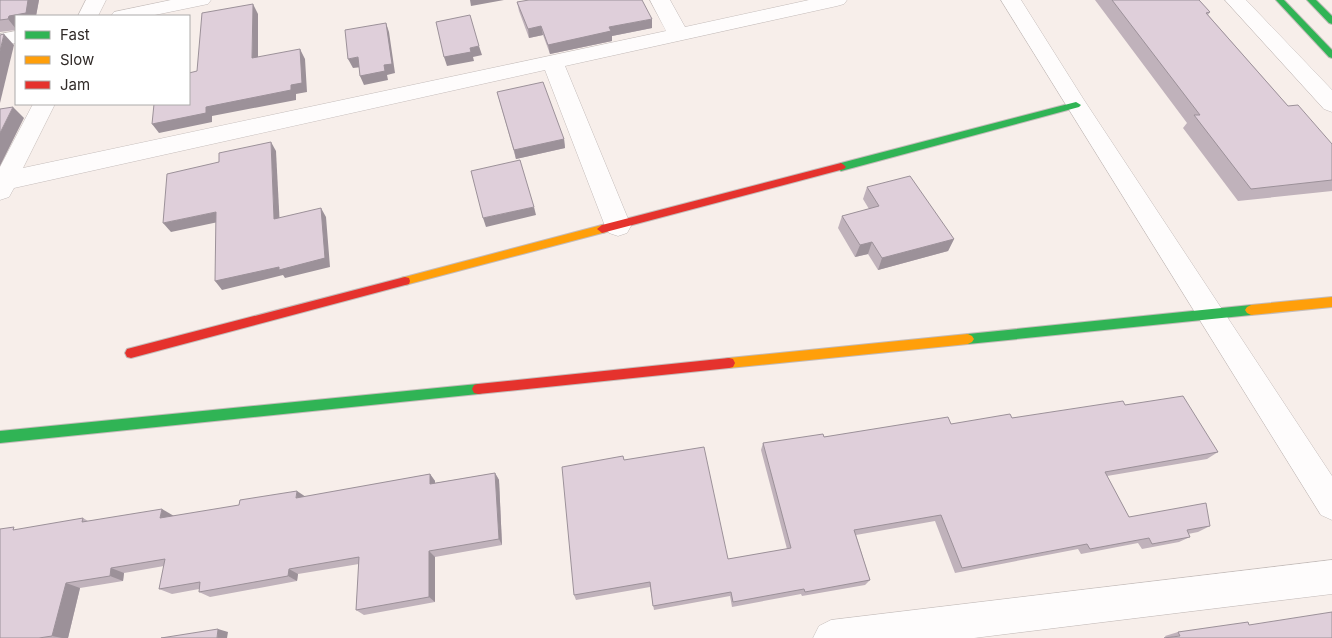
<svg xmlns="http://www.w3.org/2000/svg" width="1332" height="638" font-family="Inter,sans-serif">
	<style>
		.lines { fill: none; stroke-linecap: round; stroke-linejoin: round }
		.street-casing { stroke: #c4bcba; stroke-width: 1 }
		.fast-casing { stroke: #c4bcba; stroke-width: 2 }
		.slow-casing { stroke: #c4bcba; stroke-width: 2 }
		.jam-casing { stroke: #c4bcba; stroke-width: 2 }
		.street { fill: #fefcfc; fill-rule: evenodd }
		.fast { fill: #30b455; fill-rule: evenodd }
		.slow { fill: #ff9f0a; fill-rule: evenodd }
		.jam { fill: #e5322d; fill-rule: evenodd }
		.wall { fill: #c0b2bb }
		.shaded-wall { fill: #9c9199 }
		.building { fill: #dfcfda; stroke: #9c9199 }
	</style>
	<rect width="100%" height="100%" fill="#f7eeea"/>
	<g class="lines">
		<defs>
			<g id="street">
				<path d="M 86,0 L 106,0 L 98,16 L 78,16 Z"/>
				<path d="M 171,0 L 211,0 L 208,4 L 150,16 L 111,16 L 114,12 Z"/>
				<path d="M 650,0 L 670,0 L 685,27 L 809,0 L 847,0 L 844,4 L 837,6 L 565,66 L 631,226 L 627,233 L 618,236 L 609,233 L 605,226 L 545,70 L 14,188 L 9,197 L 0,200 L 0,167 L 33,104 L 55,104 L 23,168 L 666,31 Z"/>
				<path d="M 1001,0 L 1021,0 L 1084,100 L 1332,476 L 1332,520 L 1321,515 Z"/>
				<path d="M 1225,0 L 1246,0 L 1332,90 L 1332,112 L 1324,109 Z"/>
				<path d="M 16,31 L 16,43 L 0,46 L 0,34 Z"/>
				<path d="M 1332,560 L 1332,594 L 974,638 L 813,638 L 819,626 L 831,620 Z"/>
			</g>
			<g id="fast">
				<path d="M 1276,0 L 1284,0 L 1332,50 L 1332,58 L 1329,57 Z"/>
				<path d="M 1307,0 L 1316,0 L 1332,16 L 1332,24 L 1329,23 Z"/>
				<path d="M 1076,102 L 1081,105 L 1079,107 L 841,171 L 836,167 L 841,163 Z"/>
				<path d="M 1251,305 L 1255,307 L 1257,310 L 1255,313 L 1251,315 L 968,344 L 964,342 L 962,339 L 964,336 L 968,334 Z"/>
				<path d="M 478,384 L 482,385 L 484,389 L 482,393 L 478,394 L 0,443 L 0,431 Z"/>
			</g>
			<g id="slow">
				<path d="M 602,225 L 607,229 L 606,232 L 405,285 L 401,284 L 400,281 L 401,278 L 405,277 Z"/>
				<path d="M 1332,297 L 1332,307 L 1251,315 L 1247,313 L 1245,310 L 1247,307 L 1251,305 Z"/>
				<path d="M 968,334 L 972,336 L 974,339 L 972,342 L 968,344 L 729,368 L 725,367 L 723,363 L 725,359 L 729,358 Z"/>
			</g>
			<g id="jam">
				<path d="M 841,163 L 844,165 L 846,167 L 844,169 L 602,233 L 597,229 L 602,225 Z"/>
				<path d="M 405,277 L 409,278 L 410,281 L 409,284 L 405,285 L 131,358 L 127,357 L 125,353 L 127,349 L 131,348 Z"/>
				<path d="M 729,358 L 733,359 L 735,363 L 733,367 L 729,368 L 478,394 L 474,393 L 472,389 L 474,385 L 478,384 Z"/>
			</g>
		</defs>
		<!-- street casing -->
		<use href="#street" class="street-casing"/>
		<!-- fast casing -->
		<use href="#fast" class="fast-casing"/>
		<!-- slow casing -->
		<use href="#slow" class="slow-casing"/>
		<!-- jam casing -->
		<use href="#jam" class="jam-casing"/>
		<!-- street -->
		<use href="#street" class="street"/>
		<!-- fast -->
		<use href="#fast" class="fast"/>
		<!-- slow -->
		<use href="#slow" class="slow"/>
		<!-- jam -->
		<use href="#jam" class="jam"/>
	</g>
	<!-- wall -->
	<g class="wall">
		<path d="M 0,0 L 39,0 L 36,16 L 16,16 L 16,30 L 0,32 Z"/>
		<path d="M 1095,0 L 1199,0 L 1210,12 L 1208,15 L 1288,106 L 1332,144 L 1332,191 L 1238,201 L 1183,128 L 1187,123 Z"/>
		<path d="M 517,2 L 652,28 L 612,36 L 612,41 L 550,54 L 543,35 L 529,38 L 519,11 Z"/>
		<path d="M 497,92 L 564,139 L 565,148 L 516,159 Z"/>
		<path d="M 867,187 L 954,239 L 948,251 L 878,270 L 868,254 L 855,257 L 838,228 L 842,216 L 869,209 L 863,199 Z"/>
		<path d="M 1125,405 L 1218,452 L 1207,459 L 1107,476 L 1129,517 L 1210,526 L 1198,532 L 1188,534 L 1190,537 L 1179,542 L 1142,549 L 1138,543 L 1081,554 L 1078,549 L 955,573 L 935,521 L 856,535 L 870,580 L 865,585 L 802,596 L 801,594 L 732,607 L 730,596 L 654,610 L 650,587 L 576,600 L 574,595 L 624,460 L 728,559 L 787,549 L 761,450 L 763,443 L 1012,418 Z"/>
		<path d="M 495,473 L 499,480 L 502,545 L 435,557 L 435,602 L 364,615 L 356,610 L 359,564 L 298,574 L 297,581 L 210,597 L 199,592 L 199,589 L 172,594 L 159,589 L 164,566 L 124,573 L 123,581 L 80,588 L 68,638 L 0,638 L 83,518 L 88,521 L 174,516 L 305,497 L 430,474 L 435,481 L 435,483 Z"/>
		<path d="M 1249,625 L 1166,638 L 1165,636 L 1178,632 Z"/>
	</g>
	<!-- shaded-wall -->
	<g class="shaded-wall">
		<path d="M 28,0 L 39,0 L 36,16 L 16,16 L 16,29 L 8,19 L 9,16 Z"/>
		<path d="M 470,0 L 504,0 L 471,6 Z"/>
		<path d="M 253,4 L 258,14 L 258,67 L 252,58 Z"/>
		<path d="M 652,19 L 652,28 L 612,36 L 612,41 L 550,54 L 548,45 L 609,27 Z"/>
		<path d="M 386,23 L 389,32 L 395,73 L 387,75 L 388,80 L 364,85 L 360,76 L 384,65 Z"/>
		<path d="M 541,26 L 543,35 L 529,38 L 528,29 Z"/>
		<path d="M 4,34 L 14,45 L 0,103 L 0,51 Z"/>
		<path d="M 479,46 L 482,55 L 473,57 L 474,61 L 447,66 L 444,57 L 470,48 Z"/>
		<path d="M 300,49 L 305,59 L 307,92 L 296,94 L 296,100 L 212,116 L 212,122 L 159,133 L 152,124 L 206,107 Z"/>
		<path d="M 358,57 L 362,67 L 353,68 L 348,59 Z"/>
		<path d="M 13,107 L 24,118 L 0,166 L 0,133 Z"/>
		<path d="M 564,139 L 565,148 L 516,159 L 514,150 Z"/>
		<path d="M 271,142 L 276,151 L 280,228 L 274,219 Z"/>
		<path d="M 534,207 L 536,215 L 486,227 L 483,218 Z"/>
		<path d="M 321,208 L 326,217 L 330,267 L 285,278 L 283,275 L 222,290 L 215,281 Z"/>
		<path d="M 216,212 L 223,221 L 171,232 L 163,223 Z"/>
		<path d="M 954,239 L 948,251 L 878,270 L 882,258 Z"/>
		<path d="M 872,242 L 868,254 L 855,257 L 860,245 Z"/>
		<path d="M 495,473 L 499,480 L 502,545 L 499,539 Z"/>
		<path d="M 430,474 L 435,481 L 435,490 L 430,484 Z"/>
		<path d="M 297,491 L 306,497 L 296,498 Z"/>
		<path d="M 162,509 L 174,516 L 172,524 L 160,518 Z"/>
		<path d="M 429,551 L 435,557 L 435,602 L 429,597 Z"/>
		<path d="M 111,568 L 124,573 L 123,581 L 110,576 Z"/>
		<path d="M 289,569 L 298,574 L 297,581 L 288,576 Z"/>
		<path d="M 66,583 L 80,588 L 68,638 L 62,638 L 52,636 Z"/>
		<path d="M 218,629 L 228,632 L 227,638 L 217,638 Z"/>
	</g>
	<!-- building -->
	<g class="building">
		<path d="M 0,0 L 28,0 L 26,13 L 9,16 L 8,19 L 0,20 Z"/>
		<path d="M 529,0 L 642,0 L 652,19 L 609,27 L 611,31 L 548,45 L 541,26 L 528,29 L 517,2 Z"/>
		<path d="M 1112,0 L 1199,0 L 1210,12 L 1206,13 L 1288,106 L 1298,105 L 1332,144 L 1332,180 L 1251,189 L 1194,115 L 1200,115 Z"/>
		<path d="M 253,4 L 252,58 L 300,49 L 302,83 L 291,85 L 291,90 L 206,107 L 206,113 L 152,124 L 154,104 L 189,104 L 189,73 L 197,71 L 202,13 Z"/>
		<path d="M 470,15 L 479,46 L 470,48 L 471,52 L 444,57 L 436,22 Z"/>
		<path d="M 386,23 L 392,64 L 384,65 L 385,71 L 360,76 L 358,57 L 348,59 L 345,30 Z"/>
		<path d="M 4,34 L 0,51 L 0,35 Z"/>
		<path d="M 543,82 L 564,139 L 514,150 L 497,92 Z"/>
		<path d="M 13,107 L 0,133 L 0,109 Z"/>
		<path d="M 271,142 L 274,219 L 321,208 L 325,258 L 279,270 L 279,267 L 215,281 L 216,212 L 163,223 L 167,174 L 219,162 L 219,153 Z"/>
		<path d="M 520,160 L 534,207 L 483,218 L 471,171 Z"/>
		<path d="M 910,176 L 954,239 L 882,258 L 872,242 L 860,245 L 842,216 L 879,206 L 867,187 Z"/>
		<path d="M 1183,396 L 1218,452 L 1105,472 L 1129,517 L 1206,503 L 1210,526 L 1187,530 L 1190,537 L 1152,544 L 1149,538 L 1090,549 L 1087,544 L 962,568 L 941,515 L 854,530 L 870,580 L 805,592 L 804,589 L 733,602 L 731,592 L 653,606 L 650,582 L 574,595 L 562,467 L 623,456 L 624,460 L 704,447 L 728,559 L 791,548 L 763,443 L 823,434 L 824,437 L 948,417 L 951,424 L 1010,414 L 1012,418 L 1123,401 L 1125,405 Z"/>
		<path d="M 495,473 L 499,539 L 429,551 L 429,597 L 356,610 L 359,557 L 289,569 L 288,576 L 199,592 L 200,582 L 159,589 L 165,559 L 111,568 L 110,576 L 66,583 L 52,636 L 39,638 L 0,638 L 0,529 L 14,527 L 13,530 L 83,518 L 82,522 L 162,509 L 160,518 L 239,505 L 240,500 L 297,491 L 296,498 L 430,474 L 430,484 Z"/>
		<path d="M 1332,612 L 1332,638 L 1164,638 L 1180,636 L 1178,632 L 1248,622 L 1249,625 Z"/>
		<path d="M 218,629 L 217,638 L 161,638 Z"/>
	</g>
	<!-- legend -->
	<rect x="15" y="15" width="175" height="90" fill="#ffffff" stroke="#acaaa9"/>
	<rect x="25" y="31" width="25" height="8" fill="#30b455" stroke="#acaaa9"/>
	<text x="60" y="40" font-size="15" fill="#302a28">Fast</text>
	<rect x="25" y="56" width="25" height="8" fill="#ff9f0a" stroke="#acaaa9"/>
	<text x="60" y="65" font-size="15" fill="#302a28">Slow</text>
	<rect x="25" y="81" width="25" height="8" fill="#e5322d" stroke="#acaaa9"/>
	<text x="60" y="90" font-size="15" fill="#302a28">Jam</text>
</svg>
